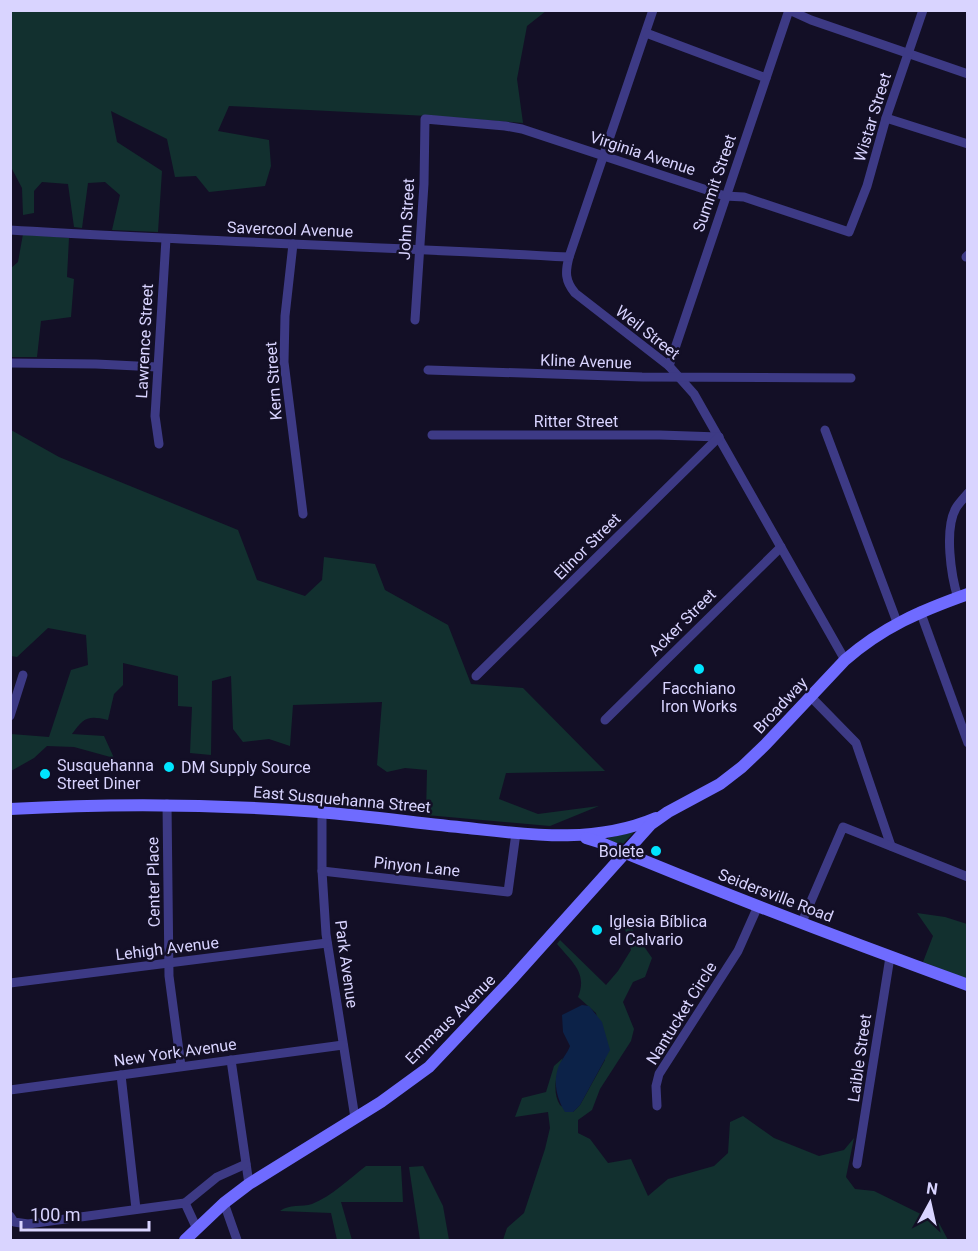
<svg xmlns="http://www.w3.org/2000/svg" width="978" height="1251" font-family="Roboto,sans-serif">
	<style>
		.green { fill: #12302f }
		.water { fill: #0c2248 }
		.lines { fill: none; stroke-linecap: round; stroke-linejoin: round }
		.street { stroke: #3d3a85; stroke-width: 9 }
		.secondary { stroke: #6f6bff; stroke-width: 12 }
		.poi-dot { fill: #00e5ff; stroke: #130f26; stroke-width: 2 }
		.labels { text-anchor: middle; stroke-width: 5; stroke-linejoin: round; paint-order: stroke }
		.street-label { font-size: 16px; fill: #d9d4ff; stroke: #130f26 }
		.poi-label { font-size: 16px; fill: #d9d4ff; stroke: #130f26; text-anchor: start }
	</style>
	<rect width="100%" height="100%" fill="#130f26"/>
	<!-- green -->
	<g class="green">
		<path d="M 11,11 L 546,11 L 527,26 L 517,79 L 523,123 L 448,117 L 229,106 L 218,131 L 269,140 L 271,166 L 265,186 L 209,192 L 196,176 L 175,177 L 167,139 L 111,111 L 117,142 L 162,171 L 158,232 L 112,230 L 120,195 L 105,182 L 88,183 L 82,228 L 74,227 L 68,184 L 42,182 L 34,191 L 34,213 L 23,215 L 22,188 L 11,167 Z"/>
		<path d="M 23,234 L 69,238 L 67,277 L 74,279 L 71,317 L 41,321 L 37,357 L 11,357 L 10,269 L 18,262 Z"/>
		<path d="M 11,430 L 59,457 L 238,530 L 257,580 L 305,596 L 322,580 L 324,557 L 375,564 L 385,590 L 448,625 L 471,684 L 523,688 L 605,771 L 506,773 L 499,799 L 538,814 L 599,806 L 550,826 L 426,815 L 427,770 L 405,768 L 387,772 L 377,765 L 382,702 L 293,705 L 290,746 L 269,739 L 243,742 L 233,729 L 231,676 L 212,681 L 211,755 L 190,753 L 192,707 L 178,706 L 178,676 L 123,663 L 123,685 L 114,694 L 108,720 C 87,715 84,718 72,734 L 104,736 L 114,758 L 74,747 L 47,746 L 34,758 L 11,771 L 11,734 L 49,737 L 71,670 L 88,665 L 86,635 L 48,628 L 17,657 L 11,656 Z"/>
		<path d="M 634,832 L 621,846 L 608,839 L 608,838 Z"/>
		<path d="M 917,913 L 945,917 L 967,924 L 967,979 L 923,962 L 933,936 Z"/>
		<path d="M 630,926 L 652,958 L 645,977 L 633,982 L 623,1002 L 634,1029 L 631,1041 L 600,1089 L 592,1110 L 578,1120 L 578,1133 L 590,1139 L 608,1163 L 631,1159 L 648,1196 L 668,1179 L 714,1166 L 728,1153 L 730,1122 L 743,1116 L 774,1138 L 819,1156 L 844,1150 L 854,1138 L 846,1177 L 855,1189 L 874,1191 L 939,1223 L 948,1240 L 503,1240 L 507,1228 L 524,1213 L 545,1149 L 550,1128 L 548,1112 L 515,1117 L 522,1098 L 546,1092 L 554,1066 L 563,1058 C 557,1071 551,1091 560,1105 C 563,1108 569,1110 573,1112 L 580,1105 L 605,1060 L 596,1013 L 578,997 C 588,973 572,962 557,944 L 560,940 L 606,985 L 618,971 L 631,950 L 625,929 Z"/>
		<path d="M 366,1166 L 401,1166 L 403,1202 L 341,1202 L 352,1240 L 337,1240 L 331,1213 L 280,1211 C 289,1204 302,1207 312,1204 C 332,1196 350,1178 366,1166 Z"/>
		<path d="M 423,1166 L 443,1206 L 449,1240 L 420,1240 L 409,1167 Z"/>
	</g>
	<!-- water -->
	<path class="water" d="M 582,1005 L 589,1006 L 602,1022 L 610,1050 L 580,1105 L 573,1112 L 565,1112 C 557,1099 553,1083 558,1068 C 561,1060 567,1054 570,1046 L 563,1032 L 562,1015 Z"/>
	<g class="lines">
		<!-- street -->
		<g class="street">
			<path d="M 653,10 L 569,257 C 565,272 565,281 575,293 L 669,366 L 694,394 L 845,660"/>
			<path d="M 789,10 L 811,20 L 968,74"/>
			<path d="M 646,33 L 766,78"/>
			<path d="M 886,118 L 968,144"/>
			<path d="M 10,230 C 196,241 383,247 569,257"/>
			<path d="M 293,244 L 285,316 L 284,362 L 303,514"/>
			<path d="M 966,257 L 968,255"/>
			<path d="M 415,320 L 424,184 L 425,119 L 505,126 L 522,129 L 725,196 L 744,197 L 849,232 L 867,186 L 886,118 L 923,10"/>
			<path d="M 10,363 L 96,364 L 157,367"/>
			<path d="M 669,366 L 789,10"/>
			<path d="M 428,370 L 642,377 L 851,378"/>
			<path d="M 825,430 L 897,622"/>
			<path d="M 432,435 L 660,435 L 719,437"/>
			<path d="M 159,444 L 155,416 L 166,239"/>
			<path d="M 958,598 C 951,576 944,529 956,508 C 959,503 964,498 968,493"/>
			<path d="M 920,611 L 968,743"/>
			<path d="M 476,676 L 719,437"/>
			<path d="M 810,696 L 856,743 L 891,846"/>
			<path d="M 10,716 L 23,675"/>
			<path d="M 605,720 L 781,547"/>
			<path d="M 167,804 L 169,976 L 181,1066"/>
			<path d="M 322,813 L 322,871 L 326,934 L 355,1118"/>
			<path d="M 322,871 L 508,892 L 516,833"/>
			<path d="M 802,922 L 843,827 L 968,877"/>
			<path d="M 10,983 L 327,943"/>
			<path d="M 231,1060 L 249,1184"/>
			<path d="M 121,1075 L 136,1209"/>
			<path d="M 10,1090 L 343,1045"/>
			<path d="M 657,1106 L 656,1086 L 659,1074 L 738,951 L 758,906"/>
			<path d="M 857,1164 L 890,957"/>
			<path d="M 185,1203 L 217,1177 L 246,1164"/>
			<path d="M 224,1203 L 237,1240"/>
			<path d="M 10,1216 L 14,1222 L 28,1224 L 185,1203 L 197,1229"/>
		</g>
		<!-- secondary -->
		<g class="secondary">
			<path d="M 10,809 C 114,803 216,804 319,812 C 368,816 418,823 468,828 C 531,835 595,844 656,818"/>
			<path d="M 586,838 L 599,842 C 721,893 844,940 968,985"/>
			<path d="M 185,1240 L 224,1203 L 249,1184 L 381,1102 L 429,1067 L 511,980 L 651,824 L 668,812 L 720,784 L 742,767 L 766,744 L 845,660 C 883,627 920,611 968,594"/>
		</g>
	</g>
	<!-- markers -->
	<g class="poi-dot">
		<circle cx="699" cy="669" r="6"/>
		<circle cx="169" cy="767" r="6"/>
		<circle cx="45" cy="774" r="6"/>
		<circle cx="656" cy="851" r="6"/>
		<circle cx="597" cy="930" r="6"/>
	</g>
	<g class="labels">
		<!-- street labels -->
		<g class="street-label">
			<text transform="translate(872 117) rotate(-73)" y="6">Wistar Street</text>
			<text transform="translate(643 153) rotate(18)" y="6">Virginia Avenue</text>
			<text transform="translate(714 183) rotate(-71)" y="6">Summit Street</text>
			<text transform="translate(406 219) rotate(-87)" y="6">John Street</text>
			<text transform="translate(290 229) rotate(2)" y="6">Savercool Avenue</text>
			<text transform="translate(648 332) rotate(38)" y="6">Weil Street</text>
			<text transform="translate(144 341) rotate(-87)" y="6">Lawrence Street</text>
			<text transform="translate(586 361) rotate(2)" y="6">Kline Avenue</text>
			<text transform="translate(273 381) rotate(-94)" y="6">Kern Street</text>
			<text x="576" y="427">Ritter Street</text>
			<text transform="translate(587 546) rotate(-45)" y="6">Elinor Street</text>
			<text transform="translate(682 622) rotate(-45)" y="6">Acker Street</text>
			<text transform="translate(780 705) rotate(-47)" y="6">Broadway</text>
			<text transform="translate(342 799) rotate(5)" y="6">East Susquehanna Street</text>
			<text transform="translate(417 866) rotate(6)" y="6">Pinyon Lane</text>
			<text transform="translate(153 882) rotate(-91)" y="6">Center Place</text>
			<text transform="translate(776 895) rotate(21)" y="6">Seidersville Road</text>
			<text transform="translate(167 948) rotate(-7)" y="6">Lehigh Avenue</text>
			<text transform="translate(347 964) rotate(82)" y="6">Park Avenue</text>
			<text transform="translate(681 1013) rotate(-58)" y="6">Nantucket Circle</text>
			<text transform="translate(450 1019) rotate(-45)" y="6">Emmaus Avenue</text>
			<text transform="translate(175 1052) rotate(-8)" y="6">New York Avenue</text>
			<text transform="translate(859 1058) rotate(-82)" y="6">Laible Street</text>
		</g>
		<!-- poi labels -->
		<g class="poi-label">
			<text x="699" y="694" text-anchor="middle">Facchiano<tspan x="699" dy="18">Iron Works</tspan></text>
			<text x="57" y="771">Susquehanna<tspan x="57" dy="18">Street Diner</tspan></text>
			<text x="181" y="773">DM Supply Source</text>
			<text x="644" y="857" text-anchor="end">Bolete</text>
			<text x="609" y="927">Iglesia Bíblica<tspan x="609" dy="18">el Calvario</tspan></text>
		</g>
	</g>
	<!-- border -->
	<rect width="978" height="1251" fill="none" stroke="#d9d4ff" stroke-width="24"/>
	<!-- north arrow -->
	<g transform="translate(930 1203) rotate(8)" stroke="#130f26" stroke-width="4.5" paint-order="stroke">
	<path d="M0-4.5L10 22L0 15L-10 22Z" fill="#d9d4ff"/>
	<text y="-9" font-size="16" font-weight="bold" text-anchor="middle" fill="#d9d4ff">N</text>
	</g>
	<!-- scale -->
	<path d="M21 1221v9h128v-9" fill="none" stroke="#d9d4ff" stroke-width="3"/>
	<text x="30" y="1221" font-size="18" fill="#d9d4ff" stroke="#130f26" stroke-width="4.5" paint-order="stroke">100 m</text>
</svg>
